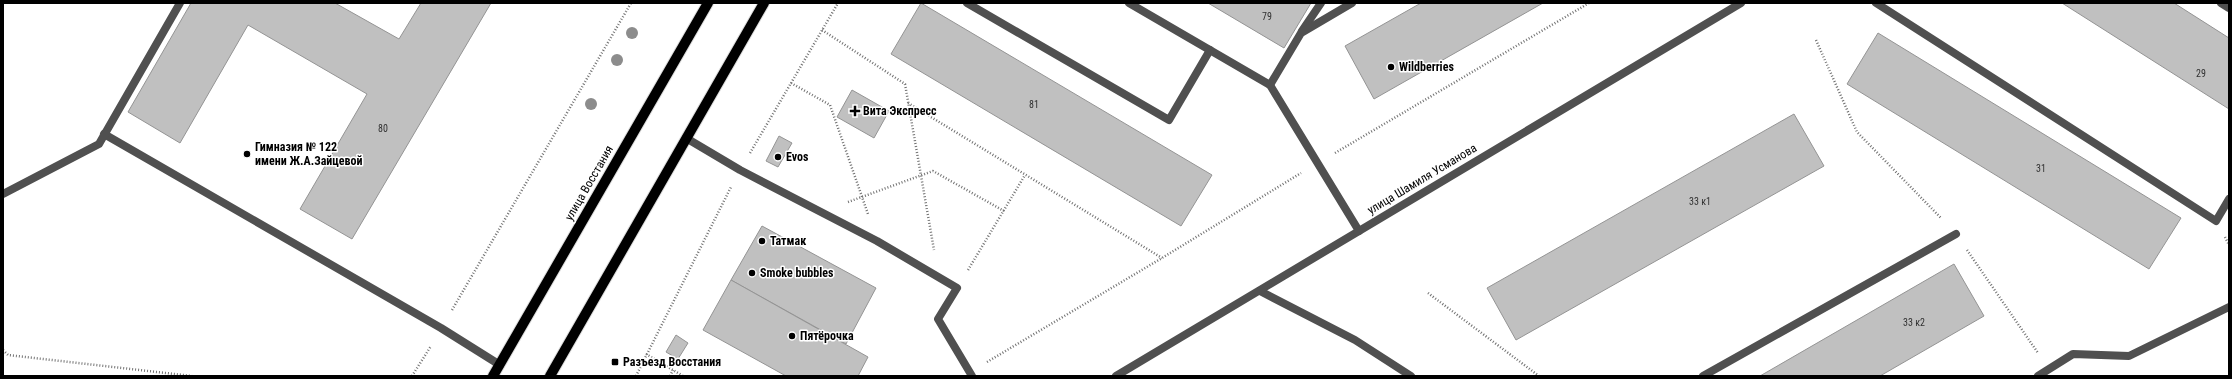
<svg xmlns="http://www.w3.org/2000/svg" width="2232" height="379" font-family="'Roboto Condensed',sans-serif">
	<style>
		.building { fill: #c0c0c0; stroke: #949494 }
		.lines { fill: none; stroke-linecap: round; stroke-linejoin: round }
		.primary-casing { stroke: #dbdbdb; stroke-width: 12 }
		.path { stroke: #727272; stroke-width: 2.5; stroke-dasharray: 1 2; stroke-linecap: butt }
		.lane { stroke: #505050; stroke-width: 8 }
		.street { stroke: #505050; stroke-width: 8 }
		.primary { stroke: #000; stroke-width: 10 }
		.tree { fill: #8c8c8c }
		.poi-dot { fill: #000; stroke: #fff; stroke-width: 1.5 }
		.labels { text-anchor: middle; stroke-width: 3; stroke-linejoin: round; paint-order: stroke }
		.number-label { font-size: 10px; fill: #303030 }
		.poi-label { font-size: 12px; font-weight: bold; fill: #000; stroke: #fff; text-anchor: start }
		.street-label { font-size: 12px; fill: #000; stroke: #fff }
	</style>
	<rect width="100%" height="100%" fill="#fff"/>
	<!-- building -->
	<g class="building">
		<path d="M 191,3 L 335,3 L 399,39 L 421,3 L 491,3 L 352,239 L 300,209 L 367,94 L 248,25 L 180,143 L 128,112 Z"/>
		<path d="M 921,3 L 1212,175 L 1181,226 L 891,54 Z"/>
		<path d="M 1208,3 L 1311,3 L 1284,48 Z"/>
		<path d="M 1421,3 L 1543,3 L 1374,99 L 1345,46 Z"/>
		<path d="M 2062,3 L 2174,3 L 2229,38 L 2229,109 Z"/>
		<path d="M 1878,33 L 2181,218 L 2149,269 L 1847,84 Z"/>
		<path d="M 852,90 L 889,111 L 874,138 L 837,117 Z"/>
		<path d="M 1794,114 L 1824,166 L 1516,340 L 1487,288 Z"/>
		<path d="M 779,136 L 792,143 L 778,167 L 766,161 Z"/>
		<path d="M 762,226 L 876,288 L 846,344 L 731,280 Z"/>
		<path d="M 1954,264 L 1984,316 L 1880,376 L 1760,376 Z"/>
		<path d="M 731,280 L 868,357 L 858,376 L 786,376 L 703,330 Z"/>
		<path d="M 676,335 L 688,343 L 678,359 L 666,352 Z"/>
	</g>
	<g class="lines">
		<defs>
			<g id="primary">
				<path d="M 493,376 L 708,3"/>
				<path d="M 550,376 L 764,3"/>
			</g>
		</defs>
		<!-- primary casing -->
		<use href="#primary" class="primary-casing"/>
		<!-- path -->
		<g class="path">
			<path d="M 822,30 L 905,84 L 934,250"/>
			<path d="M 1816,40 L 1857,132 L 1941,218"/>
			<path d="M 791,83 L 830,105 L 868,214"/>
			<path d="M 908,103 L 1162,258"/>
			<path d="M 750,153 L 838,3"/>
			<path d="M 1335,153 L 1589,3"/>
			<path d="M 848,202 L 933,171 L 1004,211"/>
			<path d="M 2225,237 L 2229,245"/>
			<path d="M 1967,250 L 2038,353"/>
			<path d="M 968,270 L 1025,175"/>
			<path d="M 1428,293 L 1539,376"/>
			<path d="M 452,310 L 631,3"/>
			<path d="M 3,350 L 8,355 L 192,376"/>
			<path d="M 646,354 L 683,376"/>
			<path d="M 987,362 L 1162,258 L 1301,173"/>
			<path d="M 412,376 L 431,346"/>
			<path d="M 636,376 L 731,187"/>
			<path d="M 670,376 L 673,370"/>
		</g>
		<!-- lane -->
		<g class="lane">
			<path d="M 967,3 L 1169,120 L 1210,50"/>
			<path d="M 1129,3 L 1270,85 L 1359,231"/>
			<path d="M 1876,3 L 2216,221 L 2229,199"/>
			<path d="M 2221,3 L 2229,8"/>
			<path d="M 1302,31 L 1321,3"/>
			<path d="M 1270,85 L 1301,33 L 1352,3"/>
			<path d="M 104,134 L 441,328 L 500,365"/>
			<path d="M 686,138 L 740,170 L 877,241 L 957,288 L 938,319 L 972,376"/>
			<path d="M 3,194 L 99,144 L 180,3"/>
			<path d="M 1260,291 L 1355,340 L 1411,376"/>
			<path d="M 1703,376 L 1956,234"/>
			<path d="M 2038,376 L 2073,354 L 2129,356 L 2229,307"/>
		</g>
		<!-- street -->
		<path class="street" d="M 1116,376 L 1741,3"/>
		<!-- primary -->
		<use href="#primary" class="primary"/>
	</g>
	<!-- trees -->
	<g class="tree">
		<circle cx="632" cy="33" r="6"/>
		<circle cx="617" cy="60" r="6"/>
		<circle cx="591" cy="104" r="6"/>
	</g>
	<!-- markers -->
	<g class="poi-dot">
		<circle cx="1391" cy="67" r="4"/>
		<path d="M853 105h4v4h4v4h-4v4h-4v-4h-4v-4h4z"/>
		<circle cx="247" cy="154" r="4"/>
		<circle cx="778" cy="157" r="4"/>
		<circle cx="762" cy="241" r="4"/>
		<circle cx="752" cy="273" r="4"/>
		<circle cx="792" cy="336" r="4"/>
		<rect x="611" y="358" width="8" height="8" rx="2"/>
	</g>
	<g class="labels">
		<!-- number labels -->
		<g class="number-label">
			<text x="1267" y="20">79</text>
			<text x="2201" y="77">29</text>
			<text x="1034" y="108">81</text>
			<text x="383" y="132">80</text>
			<text x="2041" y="172">31</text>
			<text x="1700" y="205">33 к1</text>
			<text x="1914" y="326">33 к2</text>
		</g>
		<!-- poi labels -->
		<g class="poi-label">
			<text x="1399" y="71">Wildberries</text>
			<text x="863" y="115">Вита Экспресс</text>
			<text x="255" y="151">Гимназия № 122<tspan x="255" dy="14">имени Ж.А.Зайцевой</tspan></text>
			<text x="786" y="161">Evos</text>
			<text x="770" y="245">Татмак</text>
			<text x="760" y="277">Smoke bubbles</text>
			<text x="800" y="340">Пятёрочка</text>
			<text x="623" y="366">Разъезд Восстания</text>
		</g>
		<!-- street labels -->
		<g class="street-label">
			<text transform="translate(1422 179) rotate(-31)" y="4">улица Шамиля Усманова</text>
			<text transform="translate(589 183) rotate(-60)" y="4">улица Восстания</text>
		</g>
	</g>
	<!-- border -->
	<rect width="2232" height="379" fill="none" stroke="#000000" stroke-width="8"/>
</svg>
